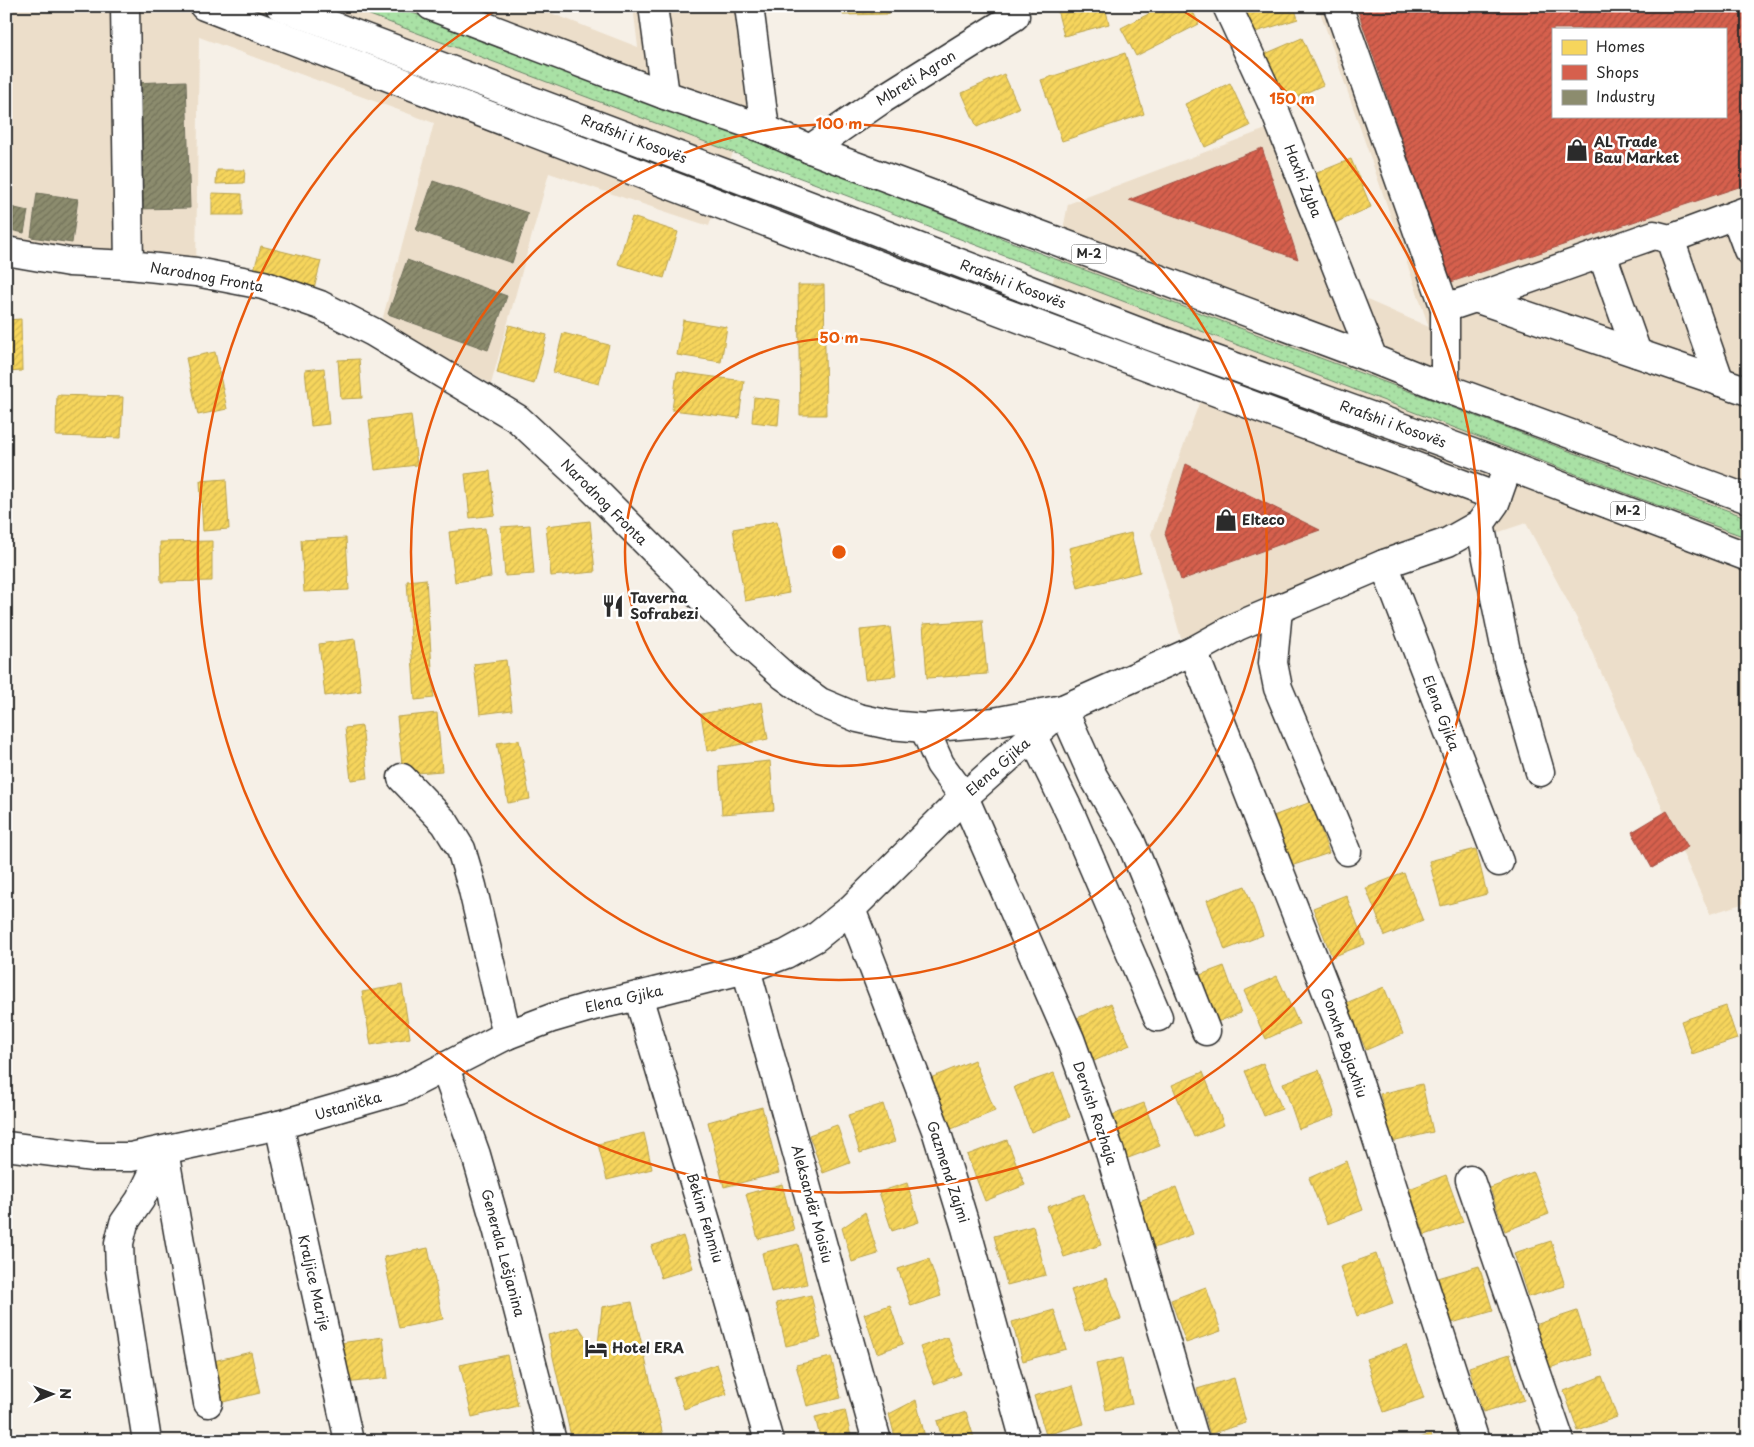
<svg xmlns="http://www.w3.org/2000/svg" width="1754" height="1447" font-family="'Playpen Sans',sans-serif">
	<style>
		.built { fill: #ecdeca; fill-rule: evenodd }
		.grass { fill: url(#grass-dots); stroke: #6a8668 }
		.homes { fill: url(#homes-hatch); stroke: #b9a24d }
		.shops { fill: url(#shops-hatch); stroke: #a35043; fill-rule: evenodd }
		.industry { fill: url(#industry-hatch); stroke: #6f6f5a }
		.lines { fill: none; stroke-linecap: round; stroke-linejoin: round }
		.minor-casing { stroke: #2b2b2b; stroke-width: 31 }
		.highway-casing { stroke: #2b2b2b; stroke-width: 31 }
		.minor { stroke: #fff; stroke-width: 28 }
		.highway { stroke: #fff; stroke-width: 28 }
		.ring { fill: none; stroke: #e8590c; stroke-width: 2.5 }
		.labels { text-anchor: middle; stroke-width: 5; stroke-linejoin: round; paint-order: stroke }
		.shield { fill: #fff; stroke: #6b6b6b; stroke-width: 1 }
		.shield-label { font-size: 12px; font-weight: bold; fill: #2b2b2b }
		.street-label { font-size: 14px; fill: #2b2b2b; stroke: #fff }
		.poi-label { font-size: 14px; font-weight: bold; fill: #2b2b2b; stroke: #fff; text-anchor: start }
		.centre { fill: #e8590c; stroke: #fff; stroke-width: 2.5 }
		.ring-label { font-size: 15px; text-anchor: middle; font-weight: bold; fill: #e8590c; stroke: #fff; stroke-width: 5; stroke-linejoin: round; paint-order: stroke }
	</style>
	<defs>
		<pattern id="grass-dots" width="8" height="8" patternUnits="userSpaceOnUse" patternTransform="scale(1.25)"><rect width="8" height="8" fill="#a9e1a5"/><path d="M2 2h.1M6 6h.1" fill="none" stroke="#92c18e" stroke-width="1.8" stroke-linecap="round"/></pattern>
		<pattern id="homes-hatch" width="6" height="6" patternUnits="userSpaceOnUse" patternTransform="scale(1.25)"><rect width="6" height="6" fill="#f6d55c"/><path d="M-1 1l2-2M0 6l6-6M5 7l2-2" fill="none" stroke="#d3b750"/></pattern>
		<pattern id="shops-hatch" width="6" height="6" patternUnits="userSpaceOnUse" patternTransform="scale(1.25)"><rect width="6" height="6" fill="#d6604d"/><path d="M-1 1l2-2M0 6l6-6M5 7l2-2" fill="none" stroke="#ae4f40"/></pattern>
		<pattern id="industry-hatch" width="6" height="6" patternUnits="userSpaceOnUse" patternTransform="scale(1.25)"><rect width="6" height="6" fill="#8c8c6e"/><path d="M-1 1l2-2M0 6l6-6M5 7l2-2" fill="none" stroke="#73735b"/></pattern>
	</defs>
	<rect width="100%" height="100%" fill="#f6f0e7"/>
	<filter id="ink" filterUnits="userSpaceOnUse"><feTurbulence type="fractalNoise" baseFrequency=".02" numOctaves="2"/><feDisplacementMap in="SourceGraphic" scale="10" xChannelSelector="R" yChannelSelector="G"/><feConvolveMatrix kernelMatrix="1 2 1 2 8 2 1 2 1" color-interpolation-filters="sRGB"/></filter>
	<g filter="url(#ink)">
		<!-- built -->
		<g class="built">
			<path d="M 6,6 L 533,6 L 638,47 L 633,6 L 742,6 L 755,85 L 709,226 L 549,173 L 491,384 L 382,321 L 434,123 L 199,37 L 196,272 L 6,251 Z"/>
			<path d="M 1318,6 L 1748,6 L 1748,902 L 1710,914 L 1577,619 L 1526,523 L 1181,638 L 1151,534 L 1201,398 L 1042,338 L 1068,204 L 1266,129 L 1328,283 L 1429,327 ZM 1553,29 L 1725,29 L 1725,116 L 1553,116 Z"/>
		</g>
		<!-- grass -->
		<path class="grass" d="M 346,6 L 394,6 L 754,141 L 1042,254 L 1748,518 L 1748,538 L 1657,505 L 748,158 Z"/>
		<!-- homes -->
		<g class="homes">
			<path d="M 843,6 L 889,6 L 889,14 L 843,15 Z"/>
			<path d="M 1056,6 L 1105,6 L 1109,24 L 1064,36 Z"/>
			<path d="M 1164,6 L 1190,6 L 1199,24 L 1136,56 L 1121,28 Z"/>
			<path d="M 1243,6 L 1294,6 L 1298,19 L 1252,33 Z"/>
			<path d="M 1302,38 L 1323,85 L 1279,105 L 1258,57 Z"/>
			<path d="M 1125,53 L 1144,114 L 1062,141 L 1041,80 Z"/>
			<path d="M 1004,74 L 1019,108 L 977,127 L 962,93 Z"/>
			<path d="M 1230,83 L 1250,126 L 1205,147 L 1185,104 Z"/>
			<path d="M 1351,159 L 1371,207 L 1328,226 L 1307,177 Z"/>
			<path d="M 217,170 L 245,170 L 244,183 L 216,184 Z"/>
			<path d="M 212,193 L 242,194 L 242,215 L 212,215 Z"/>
			<path d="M 632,217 L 678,232 L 664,278 L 618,264 Z"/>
			<path d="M 261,246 L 321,261 L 314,289 L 253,273 Z"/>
			<path d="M 798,285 L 824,285 L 826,415 L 800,415 Z"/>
			<path d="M 21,319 L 22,371 L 6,372 L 6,320 Z"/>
			<path d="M 683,320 L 727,327 L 721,362 L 677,355 Z"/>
			<path d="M 509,325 L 547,335 L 534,384 L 497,373 Z"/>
			<path d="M 563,333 L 609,345 L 599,384 L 553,372 Z"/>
			<path d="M 215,352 L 227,409 L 198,415 L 186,358 Z"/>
			<path d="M 359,359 L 362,398 L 341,399 L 338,360 Z"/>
			<path d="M 324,368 L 329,424 L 311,426 L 305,370 Z"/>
			<path d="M 677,372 L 744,381 L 739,418 L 672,410 Z"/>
			<path d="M 57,395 L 123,397 L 121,438 L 56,436 Z"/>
			<path d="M 754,397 L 780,400 L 778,425 L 752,422 Z"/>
			<path d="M 411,415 L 417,465 L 375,470 L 369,420 Z"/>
			<path d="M 490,471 L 495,515 L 470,518 L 465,474 Z"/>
			<path d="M 226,479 L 229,529 L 203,531 L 200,481 Z"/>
			<path d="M 590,521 L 595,572 L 551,576 L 546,526 Z"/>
			<path d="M 777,521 L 789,593 L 745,601 L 733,529 Z"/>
			<path d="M 530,525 L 534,574 L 505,576 L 501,527 Z"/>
			<path d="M 485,528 L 491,577 L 455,582 L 449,532 Z"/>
			<path d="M 1131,533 L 1140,572 L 1078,588 L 1069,548 Z"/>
			<path d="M 346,538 L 349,590 L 304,592 L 301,540 Z"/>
			<path d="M 212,541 L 212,581 L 161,582 L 160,542 Z"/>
			<path d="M 426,579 L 434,698 L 415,700 L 407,581 Z"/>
			<path d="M 982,620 L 987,674 L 927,678 L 923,624 Z"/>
			<path d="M 890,627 L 896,676 L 865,679 L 860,630 Z"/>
			<path d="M 355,639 L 361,691 L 325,696 L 319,644 Z"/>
			<path d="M 506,660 L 512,710 L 480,714 L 474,664 Z"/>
			<path d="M 762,702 L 768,739 L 707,751 L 701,714 Z"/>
			<path d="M 437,713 L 442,771 L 403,774 L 397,717 Z"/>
			<path d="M 362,726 L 368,778 L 351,780 L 345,728 Z"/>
			<path d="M 519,740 L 530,799 L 508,803 L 497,743 Z"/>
			<path d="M 770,761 L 774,810 L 722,814 L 719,766 Z"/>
			<path d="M 1311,802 L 1329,853 L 1291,866 L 1273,816 Z"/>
			<path d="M 1476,849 L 1487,894 L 1441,906 L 1429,861 Z"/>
			<path d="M 1404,873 L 1423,921 L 1385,936 L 1366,888 Z"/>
			<path d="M 1245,886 L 1263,935 L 1225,950 L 1207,900 Z"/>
			<path d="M 1346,895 L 1365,944 L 1332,957 L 1313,908 Z"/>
			<path d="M 1224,966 L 1241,1013 L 1209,1025 L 1192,978 Z"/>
			<path d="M 1277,976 L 1299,1024 L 1266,1039 L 1244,991 Z"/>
			<path d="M 402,985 L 410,1038 L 371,1045 L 362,992 Z"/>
			<path d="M 1384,987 L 1403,1034 L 1366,1050 L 1346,1003 Z"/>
			<path d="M 1111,1003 L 1130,1045 L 1094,1061 L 1075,1019 Z"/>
			<path d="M 1726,1006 L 1737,1039 L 1692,1054 L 1681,1021 Z"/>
			<path d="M 974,1060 L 995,1111 L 949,1130 L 928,1079 Z"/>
			<path d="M 1263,1063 L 1282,1109 L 1264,1116 L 1245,1071 Z"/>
			<path d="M 1319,1070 L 1335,1116 L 1299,1129 L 1283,1083 Z"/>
			<path d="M 1203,1072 L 1224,1125 L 1194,1137 L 1172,1085 Z"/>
			<path d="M 1054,1073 L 1070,1117 L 1031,1132 L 1014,1087 Z"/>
			<path d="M 1422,1084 L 1433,1132 L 1392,1142 L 1380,1094 Z"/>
			<path d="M 1144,1103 L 1160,1146 L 1123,1160 L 1107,1117 Z"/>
			<path d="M 883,1104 L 895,1142 L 860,1153 L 848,1115 Z"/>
			<path d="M 762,1107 L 779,1173 L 724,1187 L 708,1122 Z"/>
			<path d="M 837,1125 L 850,1163 L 823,1173 L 809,1135 Z"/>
			<path d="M 644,1133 L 652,1169 L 607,1180 L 598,1144 Z"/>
			<path d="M 1007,1140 L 1025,1185 L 985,1201 L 967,1155 Z"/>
			<path d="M 1347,1161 L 1363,1210 L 1327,1224 L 1309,1178 Z"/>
			<path d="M 1533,1172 L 1549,1214 L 1505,1231 L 1490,1188 Z"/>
			<path d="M 1446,1175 L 1463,1222 L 1425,1235 L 1409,1189 Z"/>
			<path d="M 907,1183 L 919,1222 L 892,1231 L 879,1192 Z"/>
			<path d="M 782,1184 L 794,1230 L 758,1239 L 746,1194 Z"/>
			<path d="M 1176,1187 L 1193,1234 L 1154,1248 L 1137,1202 Z"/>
			<path d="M 1084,1194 L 1101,1245 L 1064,1257 L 1047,1207 Z"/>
			<path d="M 865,1212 L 878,1254 L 852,1262 L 842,1228 Z"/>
			<path d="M 1033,1226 L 1046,1275 L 1007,1285 L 994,1236 Z"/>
			<path d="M 683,1236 L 693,1268 L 661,1278 L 651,1246 Z"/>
			<path d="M 1551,1241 L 1565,1286 L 1528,1297 L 1514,1253 Z"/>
			<path d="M 798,1244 L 807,1284 L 771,1292 L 762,1253 Z"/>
			<path d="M 428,1248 L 443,1319 L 399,1328 L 384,1257 Z"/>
			<path d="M 1376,1254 L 1393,1303 L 1357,1316 L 1340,1267 Z"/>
			<path d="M 929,1259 L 941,1296 L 911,1306 L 898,1269 Z"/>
			<path d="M 1479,1266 L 1493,1311 L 1452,1323 L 1438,1278 Z"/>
			<path d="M 1107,1278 L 1121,1319 L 1085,1331 L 1071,1290 Z"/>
			<path d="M 1206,1287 L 1221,1331 L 1186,1343 L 1171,1300 Z"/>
			<path d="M 811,1295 L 821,1338 L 786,1346 L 776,1303 Z"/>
			<path d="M 632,1302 L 664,1440 L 572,1441 L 548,1335 L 579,1327 L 597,1354 L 602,1307 Z"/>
			<path d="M 890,1305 L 903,1344 L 877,1353 L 864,1314 Z"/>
			<path d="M 1054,1310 L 1066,1349 L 1023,1361 L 1012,1322 Z"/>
			<path d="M 1577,1311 L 1591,1355 L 1549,1368 L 1535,1325 Z"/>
			<path d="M 383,1337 L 388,1378 L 345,1383 L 340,1343 Z"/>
			<path d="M 948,1337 L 961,1374 L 934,1384 L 920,1347 Z"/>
			<path d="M 1406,1345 L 1424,1398 L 1384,1412 L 1366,1359 Z"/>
			<path d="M 251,1352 L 260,1393 L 219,1403 L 209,1362 Z"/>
			<path d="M 1510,1354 L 1524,1400 L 1483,1412 L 1469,1367 Z"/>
			<path d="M 507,1355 L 518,1406 L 472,1417 L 460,1365 Z"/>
			<path d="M 831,1357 L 841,1398 L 807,1406 L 796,1365 Z"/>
			<path d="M 1122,1358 L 1132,1404 L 1106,1410 L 1096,1364 Z"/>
			<path d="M 717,1364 L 727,1394 L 684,1409 L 674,1378 Z"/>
			<path d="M 1602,1376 L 1617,1417 L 1578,1431 L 1564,1391 Z"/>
			<path d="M 1234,1378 L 1246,1423 L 1210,1434 L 1197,1389 Z"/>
			<path d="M 1073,1385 L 1084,1424 L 1046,1435 L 1034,1396 Z"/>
			<path d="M 916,1400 L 926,1441 L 896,1441 L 889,1414 Z"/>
			<path d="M 845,1410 L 852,1441 L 821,1441 L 815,1417 Z"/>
			<path d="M 966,1412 L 975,1441 L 943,1441 L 937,1421 Z"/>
			<path d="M 1431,1434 L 1433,1441 L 1412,1441 Z"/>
			<path d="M 1628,1435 L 1630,1441 L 1610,1441 Z"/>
		</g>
		<!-- shops -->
		<g class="shops">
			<path d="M 1374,6 L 1748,6 L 1748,184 L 1451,282 L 1358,11 ZM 1553,29 L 1725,29 L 1725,116 L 1553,116 Z"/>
			<path d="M 1262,148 L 1298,259 L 1129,200 Z"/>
			<path d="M 1186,464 L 1320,530 L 1181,580 L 1165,534 Z"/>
			<path d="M 1667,811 L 1688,847 L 1652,868 L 1632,832 Z"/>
		</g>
		<!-- industry -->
		<g class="industry">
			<path d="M 186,81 L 190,208 L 136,209 L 131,83 Z"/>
			<path d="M 433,181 L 528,213 L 512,263 L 416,230 Z"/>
			<path d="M 37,193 L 78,199 L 72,243 L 31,237 Z"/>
			<path d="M 6,206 L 28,211 L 24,233 L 6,229 Z"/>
			<path d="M 407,260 L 507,296 L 488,350 L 388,314 Z"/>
		</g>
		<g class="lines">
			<defs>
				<g id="minor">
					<path d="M 125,6 L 129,265"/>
					<path d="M 204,6 L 912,278 L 1497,497"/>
					<path d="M 653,6 L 665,95"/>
					<path d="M 749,6 L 765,129"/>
					<path d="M 1227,6 L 1271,101 L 1373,359"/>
					<path d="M 1338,6 L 1445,308"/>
					<path d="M 810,149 L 881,100 L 1015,16 L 1013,6"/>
					<path d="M 1735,215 L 1748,250"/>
					<path d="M 6,251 L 69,262 L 129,265 L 196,272 L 263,285 L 320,305 L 373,332 L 518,419 L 587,483 L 745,641 L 784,676 L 820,702 L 858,718 L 890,725 L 924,728 L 994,722 L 1063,709 L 1093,776 L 1130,840 L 1158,908 L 1206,1031"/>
					<path d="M 1602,254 L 1637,353"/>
					<path d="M 1475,298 L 1654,235 L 1670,239"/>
					<path d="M 1720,382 L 1670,239 L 1748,210"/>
					<path d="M 1445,388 L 1445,308 L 1475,298 L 1748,391"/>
					<path d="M 1480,524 L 1508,661 L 1540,772"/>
					<path d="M 1384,564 L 1499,862"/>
					<path d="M 1278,609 L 1273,663 L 1278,688 L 1347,851"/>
					<path d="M 1193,651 L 1341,1028 L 1475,1441"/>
					<path d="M 924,728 L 940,764 L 964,797 L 1070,1039 L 1109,1149 L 1195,1441"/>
					<path d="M 1033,737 L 1072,817 L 1158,1017"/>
					<path d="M 402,778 L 445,823 L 461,849 L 472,886 L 507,1035"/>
					<path d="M 851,909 L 936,1130 L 966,1228 L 1025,1441"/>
					<path d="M 746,969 L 877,1441"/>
					<path d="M 638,996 L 711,1238 L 769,1441"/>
					<path d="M 445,1068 L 476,1155 L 498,1232 L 552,1441"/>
					<path d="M 279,1125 L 349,1441"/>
					<path d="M 6,1146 L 93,1157 L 131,1157 L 279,1125 L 400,1090 L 507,1035 L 552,1018 L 593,1006 L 638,996 L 746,969 L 786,954 L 815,938 L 851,909 L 964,797 L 1063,709 L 1193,651 L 1238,626 L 1384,564 L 1448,542 L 1480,524 L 1495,503 L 1508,466"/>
					<path d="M 1470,1180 L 1560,1441"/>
					<path d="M 147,1441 L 120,1270 L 119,1243 L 124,1223 L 140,1200 L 164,1151 L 208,1403"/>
				</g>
				<g id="highway">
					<path d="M 280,6 L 785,196 L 1147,335 L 1508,466 L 1748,557"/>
					<path d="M 431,6 L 665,95 L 765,129 L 810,149 L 1373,359 L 1445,388 L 1748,499"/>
				</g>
			</defs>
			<!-- minor casing -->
			<use href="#minor" class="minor-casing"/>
			<!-- highway casing -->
			<use href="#highway" class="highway-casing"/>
			<!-- minor -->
			<use href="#minor" class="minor"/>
			<!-- highway -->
			<use href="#highway" class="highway"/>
		</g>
	</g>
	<!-- distance rings -->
	<g class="ring">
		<circle cx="839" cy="552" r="214"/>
		<circle cx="839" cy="552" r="428"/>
		<path d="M1179 8A641 641 0 1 1 499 8"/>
	</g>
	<!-- icons -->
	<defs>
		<symbol id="shop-bare" viewBox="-9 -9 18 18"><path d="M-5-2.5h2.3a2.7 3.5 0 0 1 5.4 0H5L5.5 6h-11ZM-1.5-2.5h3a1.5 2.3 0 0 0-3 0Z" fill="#2b2b2b" stroke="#fff" stroke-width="2.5" paint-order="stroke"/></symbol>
		<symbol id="restaurant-bare" viewBox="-9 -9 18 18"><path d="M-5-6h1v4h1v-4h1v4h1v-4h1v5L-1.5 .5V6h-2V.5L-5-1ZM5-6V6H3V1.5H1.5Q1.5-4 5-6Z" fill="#2b2b2b" stroke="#fff" stroke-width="2.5" paint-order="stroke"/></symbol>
		<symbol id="hotel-bare" viewBox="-9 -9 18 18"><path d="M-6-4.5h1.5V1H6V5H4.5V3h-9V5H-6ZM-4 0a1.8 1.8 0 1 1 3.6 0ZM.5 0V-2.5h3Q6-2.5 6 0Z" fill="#2b2b2b" stroke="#fff" stroke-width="2.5" paint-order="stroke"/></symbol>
	</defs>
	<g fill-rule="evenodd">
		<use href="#shop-bare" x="1561" y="134" width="32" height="32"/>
		<use href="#shop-bare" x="1210" y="504" width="32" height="32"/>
		<use href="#restaurant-bare" x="597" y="590" width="32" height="32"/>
		<use href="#hotel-bare" x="580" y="1332" width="32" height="32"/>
	</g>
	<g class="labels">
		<!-- shield labels -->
		<g class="shield">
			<rect x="1071.5" y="244.5" width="35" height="19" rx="4"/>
			<rect x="1610.5" y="501.5" width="35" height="19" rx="4"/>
		</g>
		<g class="shield-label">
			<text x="1089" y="258">M-2</text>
			<text x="1628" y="515">M-2</text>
		</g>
		<!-- street labels -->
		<g class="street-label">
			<text transform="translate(916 78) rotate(-32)" y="5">Mbreti Agron</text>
			<text transform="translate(634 139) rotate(21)" y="5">Rrafshi i Kosovës</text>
			<text transform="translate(1303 181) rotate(68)" y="5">Haxhi Zyba</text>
			<text transform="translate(207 277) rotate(10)" y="5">Narodnog Fronta</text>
			<text transform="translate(1013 284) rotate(21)" y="5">Rrafshi i Kosovës</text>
			<text transform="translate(1393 424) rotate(20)" y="5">Rrafshi i Kosovës</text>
			<text transform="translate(604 502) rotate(45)" y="5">Narodnog Fronta</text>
			<text transform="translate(1441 713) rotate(69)" y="5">Elena Gjika</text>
			<text transform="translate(998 767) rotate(-41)" y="5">Elena Gjika</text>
			<text transform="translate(624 999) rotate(-13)" y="5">Elena Gjika</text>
			<text transform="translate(1344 1043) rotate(71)" y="5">Gonxhe Bojaxhiu</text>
			<text transform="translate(348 1106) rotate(-16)" y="5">Ustanička</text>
			<text transform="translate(1095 1113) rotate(71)" y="5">Dervish Rozhaja</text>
			<text transform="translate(948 1172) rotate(72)" y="5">Gazmend Zajmi</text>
			<text transform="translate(812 1204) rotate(75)" y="5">Aleksandër Moisiu</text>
			<text transform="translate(705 1218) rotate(73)" y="5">Bekim Fehmiu</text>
			<text transform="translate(503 1253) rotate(75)" y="5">Generala Lešjanina</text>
			<text transform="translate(314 1283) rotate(77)" y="5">Kraljice Marije</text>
		</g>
		<!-- poi labels -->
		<g class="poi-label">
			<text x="1594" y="147">AL Trade<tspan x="1594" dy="16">Bau Market</tspan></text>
			<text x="1242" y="525">Elteco</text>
			<text x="630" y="603">Taverna<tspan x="630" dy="16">Sofrabezi</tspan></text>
			<text x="612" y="1353">Hotel ERA</text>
		</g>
	</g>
	<circle cx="839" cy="552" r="8" class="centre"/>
	<g class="ring-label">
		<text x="1292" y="104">150 m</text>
		<text x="839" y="129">100 m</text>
		<text x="839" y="343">50 m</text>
	</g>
	<!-- margin -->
	<rect width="1754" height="1447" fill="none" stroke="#fff" stroke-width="25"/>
	<rect x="12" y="12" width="1729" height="1422" fill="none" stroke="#2b2b2b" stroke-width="2" filter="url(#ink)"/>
	<!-- legend -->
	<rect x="1552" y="28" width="175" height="90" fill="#ffffff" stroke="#aaaaaa"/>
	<rect x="1562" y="40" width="25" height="15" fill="#f6d55c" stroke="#aaaaaa"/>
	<text x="1596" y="52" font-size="15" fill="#2b2b2b">Homes</text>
	<rect x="1562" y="65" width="25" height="15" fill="#d6604d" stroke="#aaaaaa"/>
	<text x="1596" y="78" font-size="15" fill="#2b2b2b">Shops</text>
	<rect x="1562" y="90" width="25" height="15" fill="#8c8c6e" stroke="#aaaaaa"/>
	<text x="1596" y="102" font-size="15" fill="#2b2b2b">Industry</text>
	<!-- north arrow -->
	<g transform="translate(52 1394) rotate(89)" stroke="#ffffff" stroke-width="4" paint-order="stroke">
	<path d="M0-4L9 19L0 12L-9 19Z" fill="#2b2b2b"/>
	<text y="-8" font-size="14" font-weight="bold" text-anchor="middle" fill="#2b2b2b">N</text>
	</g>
</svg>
